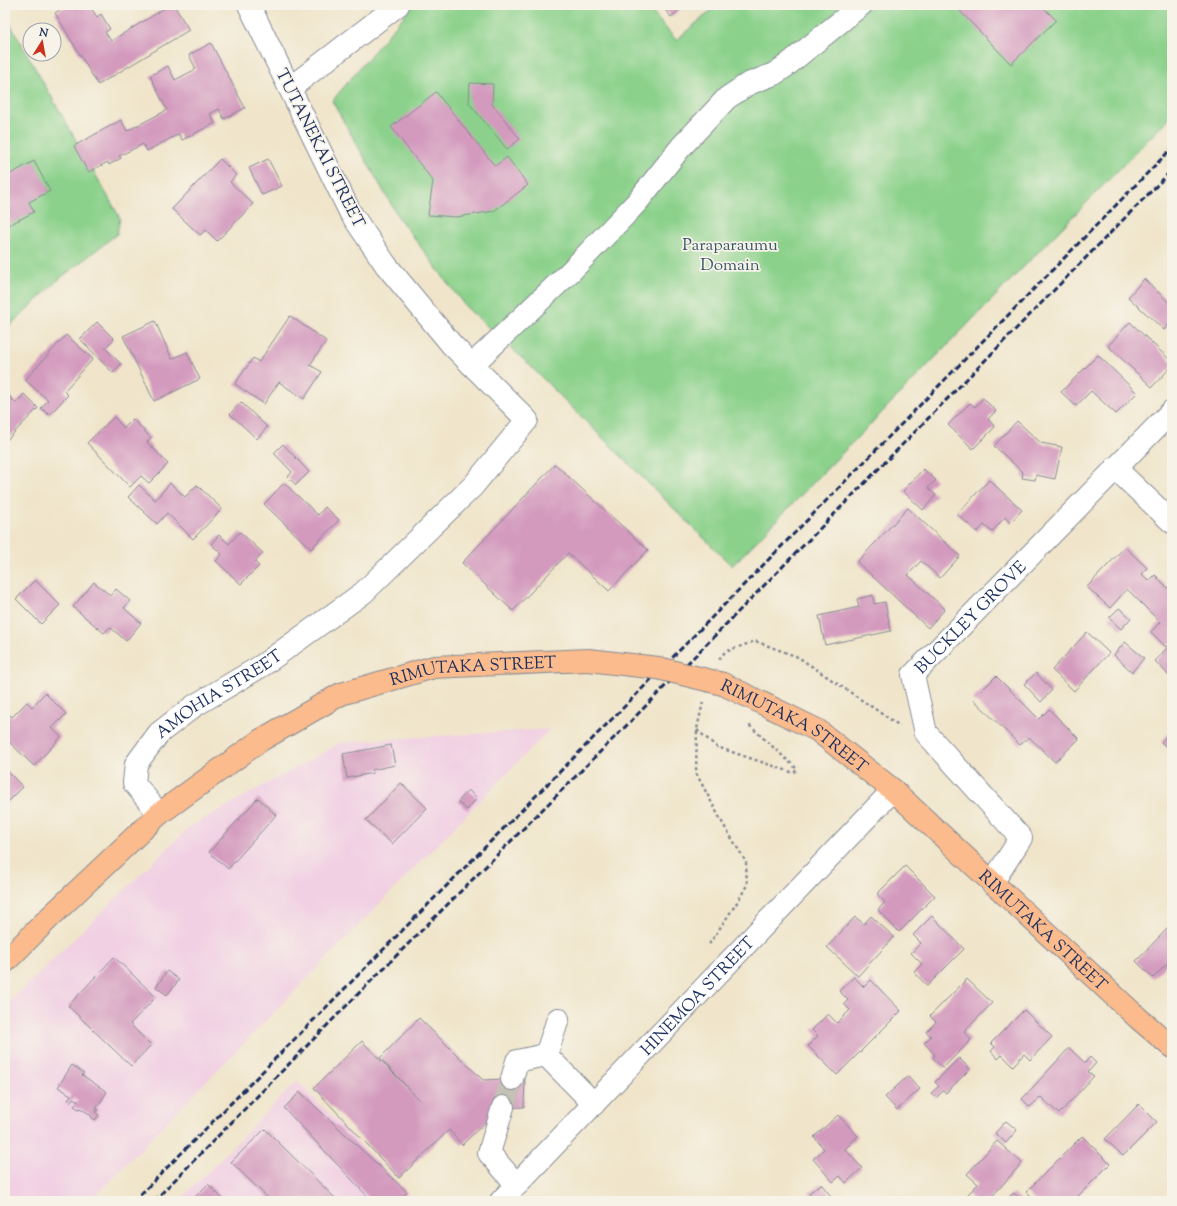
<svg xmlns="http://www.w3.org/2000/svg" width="1177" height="1206" font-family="'Sorts Mill Goudy',serif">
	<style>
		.built { fill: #f1d0e3 }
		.green { fill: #8bd18b; stroke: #538074 }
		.building { fill: #d39abe }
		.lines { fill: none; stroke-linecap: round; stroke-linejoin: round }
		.minor-tunnel { stroke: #c5c1b4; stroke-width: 22; stroke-dasharray: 22 11; stroke-linecap: butt }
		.minor-casing { stroke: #868a94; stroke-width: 24 }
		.major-casing { stroke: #868a94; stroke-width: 24 }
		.path { stroke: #868a94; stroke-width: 2.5; stroke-dasharray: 3 3; stroke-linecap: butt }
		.minor { stroke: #fff; stroke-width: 22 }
		.major { stroke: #fbbb8c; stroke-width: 22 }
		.rail { stroke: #1b2f5e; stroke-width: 3; stroke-dasharray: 6 3; stroke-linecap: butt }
		.major-bridge-casing { stroke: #868a94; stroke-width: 24; stroke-linecap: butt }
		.major-bridge { stroke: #fbbb8c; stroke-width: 22 }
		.labels { text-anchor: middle; stroke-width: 3.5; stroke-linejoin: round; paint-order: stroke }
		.street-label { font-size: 17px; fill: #1b2f5e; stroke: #f7f3e8 }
		.park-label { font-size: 17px; fill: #375869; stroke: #f7f3e8 }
	</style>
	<rect width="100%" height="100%" fill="#f7f3e8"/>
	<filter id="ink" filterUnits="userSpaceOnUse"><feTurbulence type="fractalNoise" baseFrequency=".025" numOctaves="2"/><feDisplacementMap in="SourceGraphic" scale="8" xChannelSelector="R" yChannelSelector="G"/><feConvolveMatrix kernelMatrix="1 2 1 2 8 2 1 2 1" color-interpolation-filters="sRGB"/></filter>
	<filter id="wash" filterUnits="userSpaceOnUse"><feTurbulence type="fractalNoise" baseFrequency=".012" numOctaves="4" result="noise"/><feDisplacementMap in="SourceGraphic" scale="16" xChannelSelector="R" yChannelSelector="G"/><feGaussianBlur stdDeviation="0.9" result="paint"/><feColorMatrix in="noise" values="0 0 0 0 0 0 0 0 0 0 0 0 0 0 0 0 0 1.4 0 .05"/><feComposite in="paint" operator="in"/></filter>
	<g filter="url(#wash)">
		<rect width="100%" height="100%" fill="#f0e5ca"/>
		<!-- built -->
		<g class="built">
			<path d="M 550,729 L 90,1201 L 5,1201 L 5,1006 L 189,827 L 342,742 Z"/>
			<path d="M 297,1081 L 415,1201 L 179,1201 Z"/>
		</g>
		<!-- green -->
		<g class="green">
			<path d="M 413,5 L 646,5 L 676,40 L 718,5 L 1172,5 L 1172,115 L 732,566 L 522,358 L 465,306 L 399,218 L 332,101 Z"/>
			<path d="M 5,15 L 120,218 L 117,234 L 58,280 L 5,330 Z"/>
		</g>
		<g id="blocks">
			<!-- building -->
			<g class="building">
				<path d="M 68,5 L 89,5 L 97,17 L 101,14 L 110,29 L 105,32 L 111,41 L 170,5 L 174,5 L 189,30 L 98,85 L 55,13 Z"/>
				<path d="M 661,5 L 685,5 L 671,17 Z"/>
				<path d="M 954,5 L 1041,5 L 1056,20 L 1011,64 Z"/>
				<path d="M 211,43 L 245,108 L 224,119 L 219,109 L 210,114 L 215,123 L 182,140 L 179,134 L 147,151 L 143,144 L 119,156 L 121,158 L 109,165 L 108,162 L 88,172 L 74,146 L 121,120 L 127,131 L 167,110 L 150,76 L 168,66 L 175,80 L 196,69 L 189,55 Z"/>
				<path d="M 470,83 L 493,84 L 492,104 L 520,139 L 507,149 L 469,103 Z"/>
				<path d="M 436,92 L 495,166 L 507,157 L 528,185 L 494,211 L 457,217 L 428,215 L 433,181 L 391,127 Z"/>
				<path d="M 220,159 L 236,175 L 230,182 L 253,204 L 217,241 L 206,230 L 200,235 L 172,209 Z"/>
				<path d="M 268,159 L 282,186 L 262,195 L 249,168 Z"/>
				<path d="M 34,161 L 50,191 L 29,202 L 34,212 L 9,225 L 5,217 L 5,177 Z"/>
				<path d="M 1144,279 L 1172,305 L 1172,321 L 1164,330 L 1128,297 Z"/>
				<path d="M 290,316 L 326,341 L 310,365 L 322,372 L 304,399 L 279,382 L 264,404 L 235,384 L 253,358 L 259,362 Z"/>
				<path d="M 155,321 L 172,359 L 187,352 L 200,379 L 154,401 L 123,336 Z"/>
				<path d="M 97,322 L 114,339 L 105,348 L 121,364 L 113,373 L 80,339 Z"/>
				<path d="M 1130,322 L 1172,362 L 1172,366 L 1152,387 L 1108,346 Z"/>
				<path d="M 66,335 L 93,359 L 64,391 L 68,395 L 49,415 L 41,408 L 48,400 L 25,380 Z"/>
				<path d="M 1098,355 L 1137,393 L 1116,414 L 1091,391 L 1076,406 L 1061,392 Z"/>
				<path d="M 5,392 L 16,403 L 24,394 L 38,408 L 5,442 Z"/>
				<path d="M 983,398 L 996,411 L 988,419 L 995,427 L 973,449 L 948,425 L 970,403 L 975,407 Z"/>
				<path d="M 241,402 L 267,427 L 257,439 L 230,414 Z"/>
				<path d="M 114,417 L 124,428 L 133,419 L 151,438 L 147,442 L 168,464 L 149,483 L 141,476 L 130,487 L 87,443 Z"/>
				<path d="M 1017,421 L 1041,443 L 1062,447 L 1055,479 L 1036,475 L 1035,480 L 1022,478 L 1023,472 L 994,446 Z"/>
				<path d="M 283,444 L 309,472 L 296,485 L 288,477 L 292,472 L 274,453 Z"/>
				<path d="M 555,464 L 648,550 L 609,591 L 568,553 L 513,611 L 462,563 Z"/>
				<path d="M 923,469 L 936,480 L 928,488 L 936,495 L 923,510 L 903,491 Z"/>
				<path d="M 989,480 L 1022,510 L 1010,523 L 1005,517 L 992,532 L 984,525 L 977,532 L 957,514 Z"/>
				<path d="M 170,483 L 185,497 L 197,485 L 222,509 L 193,539 L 167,513 L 157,524 L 128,497 L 139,485 L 155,500 Z"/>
				<path d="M 284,483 L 318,515 L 325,507 L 339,520 L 311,549 L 264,504 Z"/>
				<path d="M 908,508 L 960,556 L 940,578 L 921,561 L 908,575 L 945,609 L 928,628 L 857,562 Z"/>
				<path d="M 240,532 L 263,553 L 255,562 L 259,566 L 241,584 L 216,561 L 222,554 L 211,544 L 219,535 L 229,544 Z"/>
				<path d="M 1125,547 L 1147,568 L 1142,574 L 1149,581 L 1155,575 L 1172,592 L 1172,641 L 1166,647 L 1151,632 L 1160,622 L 1127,589 L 1110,608 L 1087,587 Z"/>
				<path d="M 35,580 L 60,605 L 41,624 L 16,599 Z"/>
				<path d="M 94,582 L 111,596 L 116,589 L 130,601 L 124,608 L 141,623 L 126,641 L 110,627 L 104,633 L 73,607 Z"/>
				<path d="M 873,595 L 874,604 L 885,602 L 891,631 L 825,645 L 819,616 L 859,607 L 857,599 Z"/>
				<path d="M 1119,608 L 1131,618 L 1121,629 L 1109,618 Z"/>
				<path d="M 1087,632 L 1109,653 L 1074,691 L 1052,670 Z"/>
				<path d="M 1125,642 L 1144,658 L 1132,672 L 1114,655 Z"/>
				<path d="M 1169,646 L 1172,649 L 1172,675 L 1170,677 L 1155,661 Z"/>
				<path d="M 1036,673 L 1052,690 L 1041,702 L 1024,684 Z"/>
				<path d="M 996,676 L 1039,719 L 1049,709 L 1079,739 L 1055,762 L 1029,737 L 1020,745 L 973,699 Z"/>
				<path d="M 45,693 L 66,714 L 52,728 L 61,737 L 34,766 L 5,738 L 5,710 L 12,717 L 27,702 L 32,707 Z"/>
				<path d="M 1172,730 L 1172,752 L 1161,742 Z"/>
				<path d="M 391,745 L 395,765 L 372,770 L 373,773 L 347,778 L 343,754 Z"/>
				<path d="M 5,769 L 23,787 L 5,805 Z"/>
				<path d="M 401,783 L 427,808 L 392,844 L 366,820 Z"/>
				<path d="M 468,790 L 477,798 L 467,810 L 458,802 Z"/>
				<path d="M 258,798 L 276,815 L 228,869 L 209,852 Z"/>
				<path d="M 905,866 L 935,896 L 899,932 L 878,910 L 885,902 L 877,894 Z"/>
				<path d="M 871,916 L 894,937 L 858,976 L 827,947 L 855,917 L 864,924 Z"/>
				<path d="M 932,916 L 964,949 L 927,986 L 914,972 L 922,964 L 911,953 L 921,943 L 913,935 Z"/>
				<path d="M 1168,928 L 1172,932 L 1172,959 L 1153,978 L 1136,961 Z"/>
				<path d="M 114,957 L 156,997 L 130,1024 L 151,1045 L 131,1066 L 68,1006 Z"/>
				<path d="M 167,971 L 179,980 L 167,995 L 156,987 Z"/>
				<path d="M 854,977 L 864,987 L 871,980 L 901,1011 L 837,1075 L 808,1046 L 818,1036 L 812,1030 L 828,1014 L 837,1023 L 850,1010 L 844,1004 L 848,1000 L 839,991 Z"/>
				<path d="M 967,979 L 992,1003 L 964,1032 L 971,1040 L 943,1068 L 933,1058 L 935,1055 L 924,1043 L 931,1036 L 926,1032 L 936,1022 L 930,1016 Z"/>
				<path d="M 1024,1010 L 1052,1037 L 1030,1060 L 1024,1054 L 1013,1066 L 1002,1055 L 998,1059 L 991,1051 L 995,1047 L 991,1043 Z"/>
				<path d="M 419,1018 L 483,1080 L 525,1078 L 524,1107 L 500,1108 L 462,1145 L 449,1130 L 399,1178 L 314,1088 L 362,1041 L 422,1103 L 380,1058 Z"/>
				<path d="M 1069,1048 L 1085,1063 L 1090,1057 L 1096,1063 L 1088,1072 L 1094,1076 L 1059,1114 L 1041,1097 L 1030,1107 L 1022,1099 Z"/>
				<path d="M 959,1058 L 970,1069 L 946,1093 L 943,1091 L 936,1098 L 931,1093 L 939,1086 L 935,1082 Z"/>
				<path d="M 72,1065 L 84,1073 L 82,1075 L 107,1092 L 96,1109 L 99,1110 L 95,1112 L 99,1115 L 95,1120 L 91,1117 L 91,1115 L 80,1108 L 79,1109 L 74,1106 L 78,1101 L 73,1098 L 70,1102 L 68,1100 L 71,1095 L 58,1087 Z"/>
				<path d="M 908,1076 L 920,1089 L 897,1110 L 885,1097 Z"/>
				<path d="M 300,1092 L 407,1192 L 398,1201 L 372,1201 L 284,1108 Z"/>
				<path d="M 1139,1104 L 1157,1122 L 1123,1156 L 1105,1139 Z"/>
				<path d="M 838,1115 L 858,1136 L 845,1149 L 862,1168 L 846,1183 L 840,1176 L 833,1182 L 813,1159 L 824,1149 L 814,1137 Z"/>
				<path d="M 1006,1121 L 1017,1130 L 1006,1143 L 995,1133 Z"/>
				<path d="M 265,1129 L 338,1201 L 271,1201 L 231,1162 Z"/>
				<path d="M 1082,1136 L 1110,1164 L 1073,1201 L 1035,1201 L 1026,1192 Z"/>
				<path d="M 997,1141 L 1022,1163 L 988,1201 L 975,1201 L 968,1194 L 978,1184 L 967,1174 Z"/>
				<path d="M 208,1184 L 225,1201 L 191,1201 Z"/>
				<path d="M 821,1184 L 835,1201 L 815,1201 L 809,1193 Z"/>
				<path d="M 1014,1193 L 1022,1201 L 1005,1201 L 1007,1199 Z"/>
			</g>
		</g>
	</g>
	<g filter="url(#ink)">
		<use href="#blocks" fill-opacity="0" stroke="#868a94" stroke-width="1"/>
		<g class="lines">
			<!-- minor-tunnel -->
			<path class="minor-tunnel" d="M 503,1107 L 512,1079"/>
			<defs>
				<g id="minor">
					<path d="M 290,88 L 398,5"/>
					<path d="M 472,365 L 571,271 L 622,218 L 638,201 L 681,147 L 727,98 L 748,84 L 774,74 L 786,66 L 861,5"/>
					<path d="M 1115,468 L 1172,522"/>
					<path id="s1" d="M 159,814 L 134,783 L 136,764 L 159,733 L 194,706 L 263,665 L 363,593 L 473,486 L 527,420 L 452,345 L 386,265 L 350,212 L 249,5"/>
					<path id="s2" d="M 992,883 L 1021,838 L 926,733 L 913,675 L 1172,411"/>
					<path d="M 546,1055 L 594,1104"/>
					<path d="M 546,1055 L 558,1019"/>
					<path d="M 512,1079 L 517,1061 L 546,1055"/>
					<path d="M 503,1107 L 489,1153 L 517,1185"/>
					<path id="s3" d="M 501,1201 L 893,790"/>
				</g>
				<g id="major">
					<path id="s4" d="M 723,684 L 817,730 L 893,790 L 1138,1018 L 1172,1047"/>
					<path id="s5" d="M 5,962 L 50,917 L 159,814 L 261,740 L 341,694 L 434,667 L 588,660"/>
				</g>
			</defs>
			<!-- minor casing -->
			<use href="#minor" class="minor-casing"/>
			<!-- major casing -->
			<use href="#major" class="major-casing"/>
			<!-- path -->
			<g class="path">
				<path d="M 719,659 L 725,652 L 755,641 L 798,657 L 900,726"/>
				<path d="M 703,702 L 697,729 L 696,773 L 723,824 L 746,862 L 747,885 L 738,901 L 708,946"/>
				<path d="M 697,730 L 717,747 L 794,773 L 797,769 L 749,725"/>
			</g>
			<!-- minor -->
			<use href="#minor" class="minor"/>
			<!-- major -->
			<use href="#major" class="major"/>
			<!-- rail -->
			<g class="rail">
				<path d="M 134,1201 L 624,707 L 1172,148"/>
				<path d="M 154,1201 L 361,991 L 630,722 L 1172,170"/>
			</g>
			<defs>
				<path id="major-bridge" d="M 588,660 L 658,668 L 723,684"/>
			</defs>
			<!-- major-bridge casing -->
			<use href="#major-bridge" class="major-bridge-casing"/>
			<!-- major-bridge -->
			<use href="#major-bridge" class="major-bridge"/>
		</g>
	</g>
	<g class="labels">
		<!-- street labels -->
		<g class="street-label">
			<text transform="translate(321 148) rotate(63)" y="6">TUTANEKAI STREET</text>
			<text dy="6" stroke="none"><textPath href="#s2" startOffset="336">BUCKLEY GROVE</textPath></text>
			<text dy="6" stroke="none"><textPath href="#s5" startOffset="567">RIMUTAKA STREET</textPath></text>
			<text dy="6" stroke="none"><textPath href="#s1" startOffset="169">AMOHIA STREET</textPath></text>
			<text dy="6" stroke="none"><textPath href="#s4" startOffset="83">RIMUTAKA STREET</textPath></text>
			<text dy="6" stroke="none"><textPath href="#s4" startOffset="407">RIMUTAKA STREET</textPath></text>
			<text dy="6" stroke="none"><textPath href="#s3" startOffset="284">HINEMOA STREET</textPath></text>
		</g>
		<!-- park labels -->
		<g class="park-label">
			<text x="730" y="250">Paraparaumu<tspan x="730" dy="20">Domain</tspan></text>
		</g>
	</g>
	<!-- margin -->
	<rect width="1177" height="1206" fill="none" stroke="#f7f3e8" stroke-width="20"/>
	<!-- north arrow -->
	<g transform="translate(42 42) rotate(11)"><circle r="19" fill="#f7f3e8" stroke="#9fa5b1"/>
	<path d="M0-3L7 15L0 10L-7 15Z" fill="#c8321e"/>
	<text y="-6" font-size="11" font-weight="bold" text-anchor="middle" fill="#1b2f5e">N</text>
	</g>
</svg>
